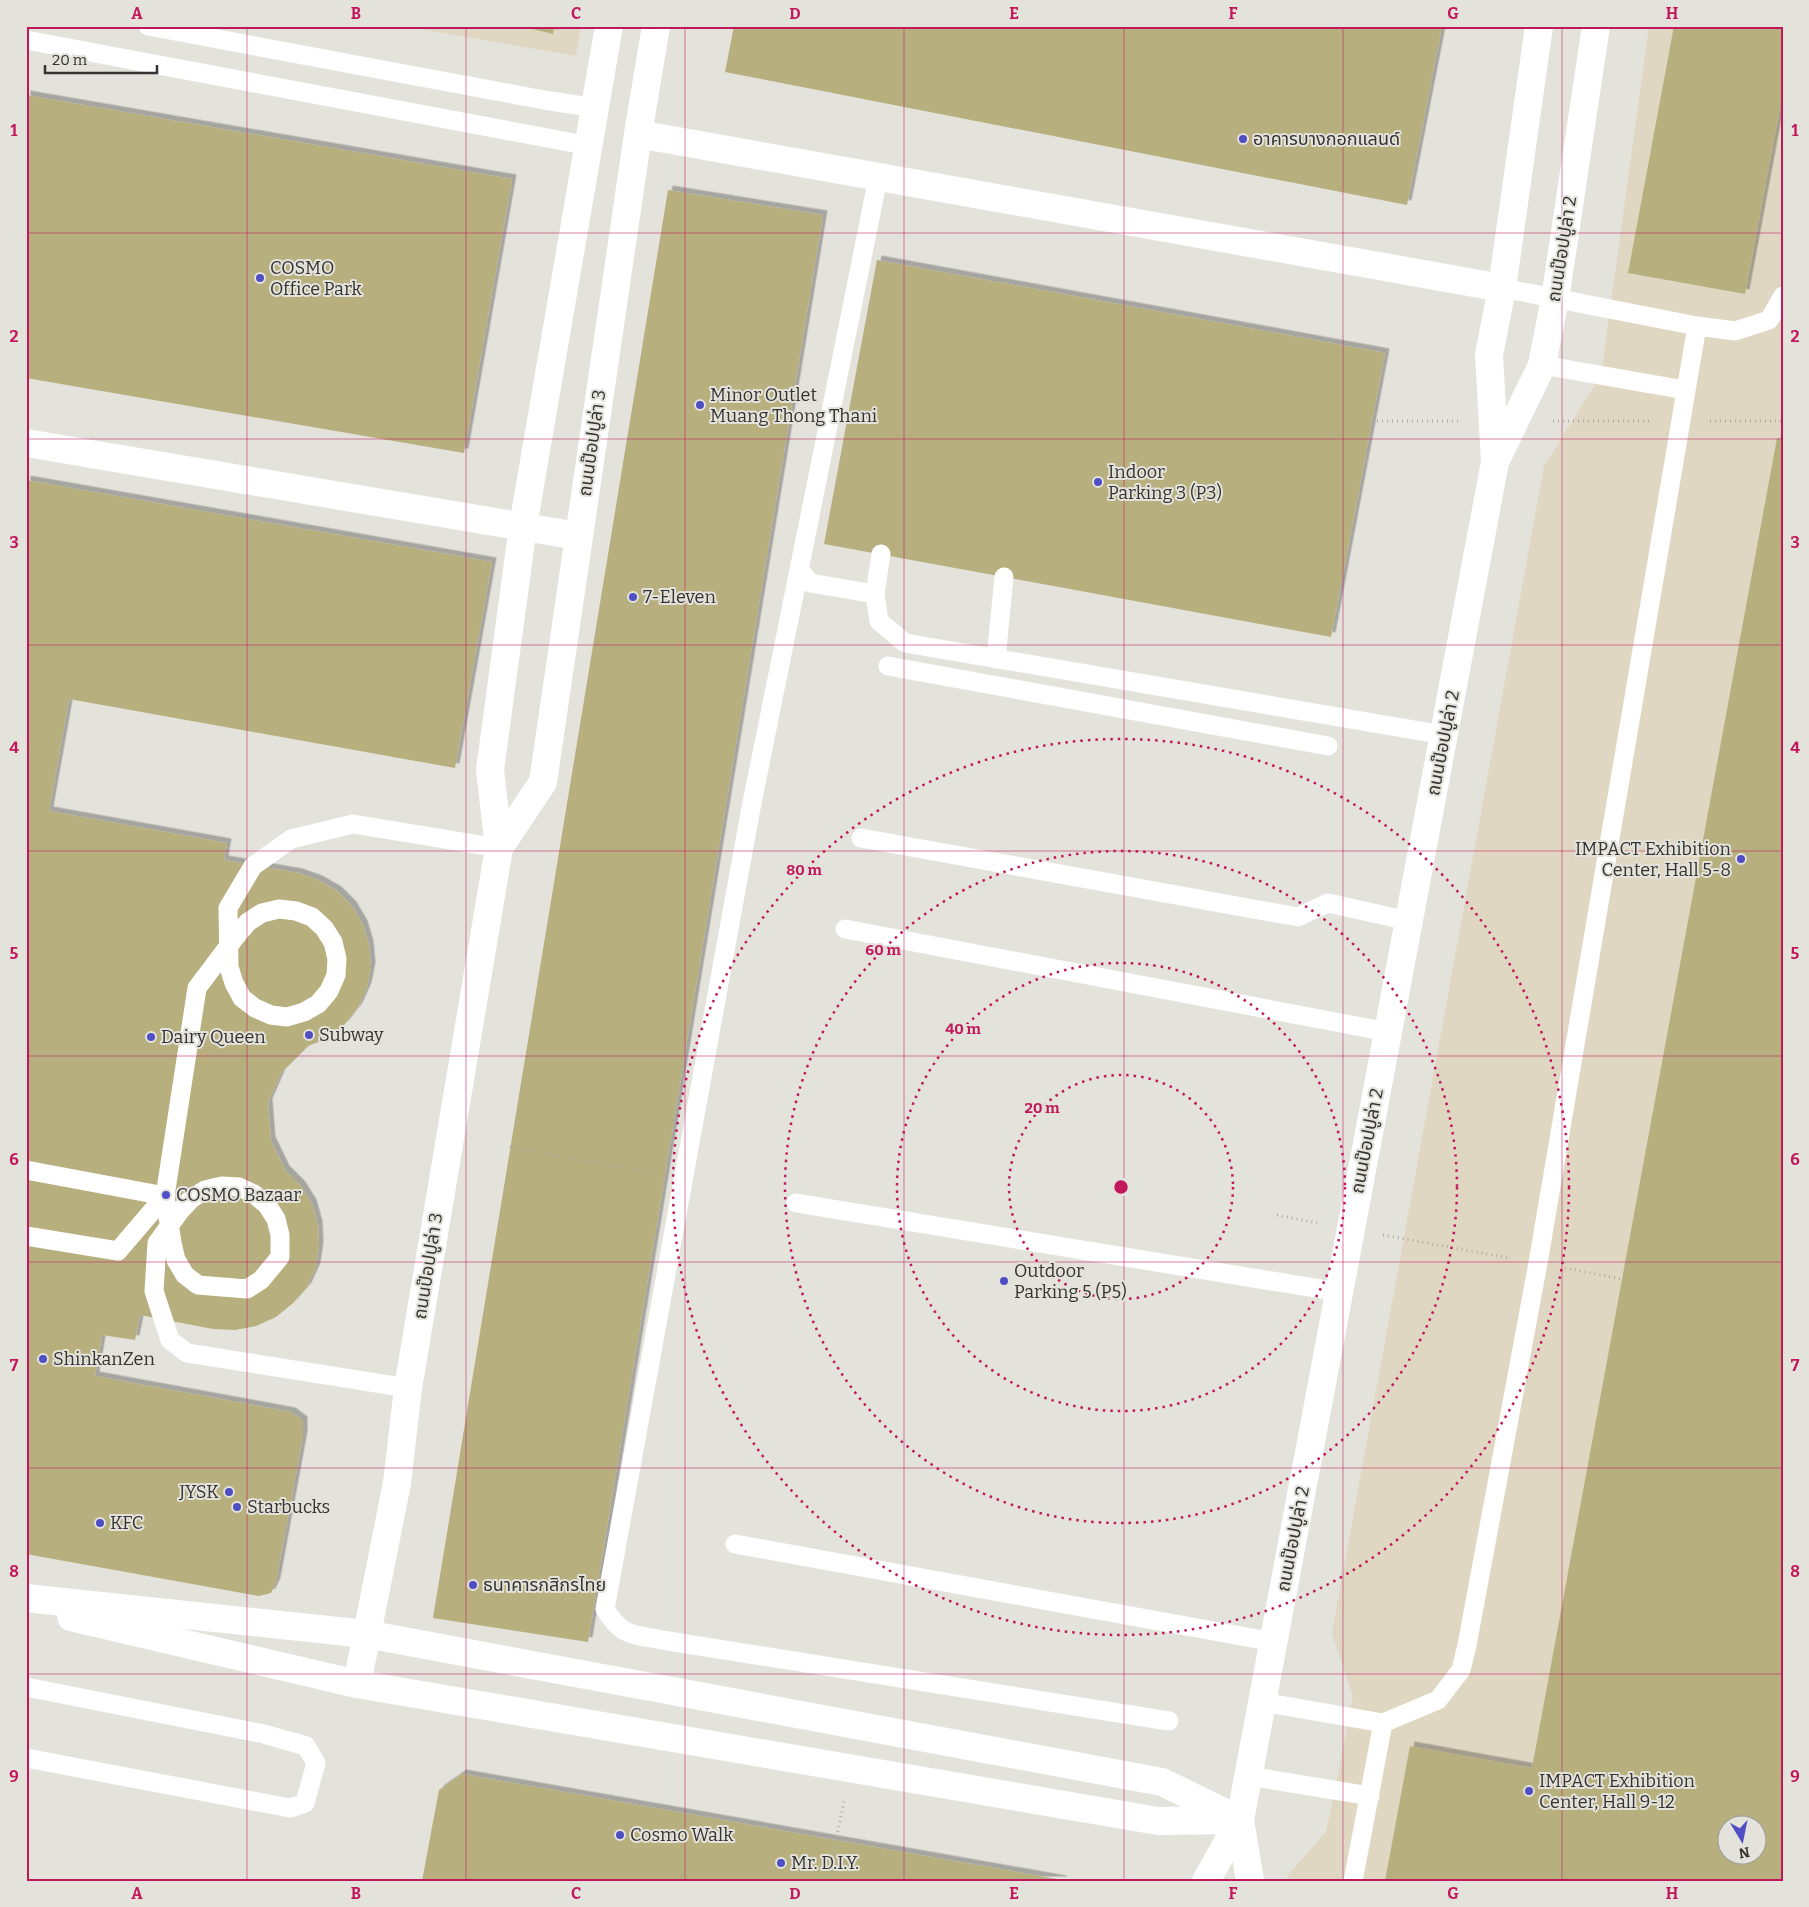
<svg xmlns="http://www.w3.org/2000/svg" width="1809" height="1907" font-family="Bitter,'Noto Sans Thai',serif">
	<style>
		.commercial { fill: #e0d7c2; fill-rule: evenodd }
		.building { fill: #b7af7e; fill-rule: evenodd; filter: url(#shadow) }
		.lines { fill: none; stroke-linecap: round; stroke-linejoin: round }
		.path { stroke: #aeada7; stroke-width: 3; stroke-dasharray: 1 4; stroke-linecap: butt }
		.lane { stroke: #fff; stroke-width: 19 }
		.street { stroke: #fff; stroke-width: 28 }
		.grid { fill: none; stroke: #c2185b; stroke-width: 1; stroke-opacity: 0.55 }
		.ring { fill: none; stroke: #c2185b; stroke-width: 2.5; stroke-dasharray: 2.5 5 }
		.poi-dot { fill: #4f4ec4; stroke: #e3e2db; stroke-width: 2 }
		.labels { text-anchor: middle; stroke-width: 4; stroke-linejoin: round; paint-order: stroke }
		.poi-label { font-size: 18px; fill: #353432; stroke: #e3e2db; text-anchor: start }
		.street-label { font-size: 18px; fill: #353432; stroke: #e3e2db }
		.centre { fill: #c2185b; stroke: #e3e2db; stroke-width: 2.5 }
		.ring-label { font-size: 15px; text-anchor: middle; font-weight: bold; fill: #c2185b; stroke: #e3e2db; stroke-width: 4; stroke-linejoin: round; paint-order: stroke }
		.neatline { fill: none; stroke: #c2185b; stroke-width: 2 }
		.grid-label { font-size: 16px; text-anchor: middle; font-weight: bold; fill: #c2185b }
	</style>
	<defs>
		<filter id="shadow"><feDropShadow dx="4.5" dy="-4.5" stdDeviation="0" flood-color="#0004"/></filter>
	</defs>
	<rect width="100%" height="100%" fill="#e3e2db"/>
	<!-- commercial -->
	<g class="commercial">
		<path d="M 403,26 L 581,26 L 576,56 Z"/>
		<path d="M 1649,26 L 1783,26 L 1783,1881 L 1287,1881 L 1288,1875 L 1326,1832 L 1335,1790 L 1353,1696 L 1332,1633 L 1544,466 L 1601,375 ZM 1726,1824 L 1756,1824 L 1756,1854 L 1726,1854 Z"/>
	</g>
	<!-- building -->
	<g class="building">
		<path d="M 520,26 L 554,26 L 553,34 Z"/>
		<path d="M 734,26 L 1442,26 L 1407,205 L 725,72 Z"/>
		<path d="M 1674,26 L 1783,26 L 1783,91 L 1745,294 L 1628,273 Z"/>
		<path d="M 26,95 L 512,179 L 464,453 L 26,378 Z"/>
		<path d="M 668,190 L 823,215 L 588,1642 L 433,1618 Z"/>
		<path d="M 877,260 L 1385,353 L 1331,637 L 824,544 Z"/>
		<path d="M 1777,438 L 1783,439 L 1783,1881 L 1385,1881 L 1410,1746 L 1532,1768 ZM 1726,1824 L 1756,1824 L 1756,1854 L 1726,1854 Z"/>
		<path d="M 26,480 L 492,562 L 455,768 L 69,699 L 49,811 L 227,843 L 224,860 L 298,873 L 318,880 L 337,891 L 352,906 L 363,925 L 369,945 L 371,967 L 367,987 L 358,1007 L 345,1024 L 328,1038 L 308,1046 L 281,1073 L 268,1103 L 271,1141 L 285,1170 L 301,1186 L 312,1204 L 318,1225 L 319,1246 L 316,1267 L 307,1287 L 293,1303 L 276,1317 L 256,1326 L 235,1330 L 213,1329 L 140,1315 L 135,1340 L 102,1335 L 95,1376 L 291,1412 L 303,1421 L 303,1436 L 276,1582 L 271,1593 L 259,1596 L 26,1554 Z"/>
		<path d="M 462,1774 L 1062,1880 L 1062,1881 L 422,1881 L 439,1790 Z"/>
	</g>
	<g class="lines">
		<!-- path -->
		<g class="path">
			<path d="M 1372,421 L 1459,421"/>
			<path d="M 1553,421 L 1651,421"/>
			<path d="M 1710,421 L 1783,421"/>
			<path d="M 510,1147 L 655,1173"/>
			<path d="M 1277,1215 L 1318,1223"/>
			<path d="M 1383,1235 L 1510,1258"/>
			<path d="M 1565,1268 L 1622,1279"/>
			<path d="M 828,1881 L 844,1801"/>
		</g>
		<!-- lane -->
		<g class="lane">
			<path d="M 148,26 L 544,100 L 596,108"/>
			<path d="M 26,40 L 590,146"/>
			<path d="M 878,178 L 751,808 L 605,1609 C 622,1637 632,1634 662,1640 L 1169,1721"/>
			<path d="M 1502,288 L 1697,326"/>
			<path d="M 1542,365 L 1685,390"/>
			<path d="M 881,554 L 875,594 L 879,621 L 905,643 L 1444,735"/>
			<path d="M 800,570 L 810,583 L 875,594"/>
			<path d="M 996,659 L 1004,577"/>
			<path d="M 888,666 L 1328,746"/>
			<path d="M 861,838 L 1298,917 L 1328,903 L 1409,921"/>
			<path d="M 845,929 L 1388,1032"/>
			<path d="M 26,1170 L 165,1196"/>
			<path d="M 796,1203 L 1339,1292"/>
			<path d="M 26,1236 L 118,1251 L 165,1196"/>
			<path d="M 408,1388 L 187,1353 L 170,1340 L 154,1291 L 157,1243 L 180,1211 L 191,1199 L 205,1190 L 222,1186 L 239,1187 L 254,1194 L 267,1205 L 276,1219 L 280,1235 L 280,1257 L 261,1280 L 247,1289 L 198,1285 L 185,1275 L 176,1260 L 172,1243 L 165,1196 L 197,988 L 237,935 L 248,922 L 262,913 L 279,909 L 296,911 L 312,917 L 324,928 L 333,942 L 337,959 L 336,975 L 329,991 L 318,1004 L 304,1012 L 287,1017 L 271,1015 L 255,1008 L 242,998 L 234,983 L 229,967 L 228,908 L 253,866 L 291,839 L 353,824 L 499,848"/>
			<path d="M 735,1544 L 1274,1642"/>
			<path d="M 26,1687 L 264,1734 L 306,1746 L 316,1763 L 305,1803 L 290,1808 L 26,1758"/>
			<path d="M 1262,1702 L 1383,1723"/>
			<path d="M 1248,1776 L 1370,1796"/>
			<path d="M 1353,1881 L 1383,1723 L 1438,1700 L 1461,1670 L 1467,1645 L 1538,1263 L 1697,326 L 1735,331 L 1769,320 L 1783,296"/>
		</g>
		<!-- street -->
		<g class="street">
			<path d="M 638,134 L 1502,288"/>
			<path d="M 26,443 L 578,536"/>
			<path d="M 1496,460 L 1542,365 L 1555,299 L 1596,26"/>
			<path d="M 499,848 L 543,782 L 638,134 L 656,26"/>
			<path d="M 26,1598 L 366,1634 L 1162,1782 L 1240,1820"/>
			<path d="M 71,1617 L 357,1684 L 1158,1821 L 1236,1820"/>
			<path d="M 357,1684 L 397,1483 L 408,1388 L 499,848 L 490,770 L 523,526 L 609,26"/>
			<path d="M 1240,1820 L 1250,1881"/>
			<path d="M 1206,1881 L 1240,1820 L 1495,462 L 1489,355 L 1502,288 L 1539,26"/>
		</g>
	</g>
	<!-- grid -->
	<path class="grid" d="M 247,26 L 247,1881M 466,26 L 466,1881M 685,26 L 685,1881M 904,26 L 904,1881M 1124,26 L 1124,1881M 1343,26 L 1343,1881M 1562,26 L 1562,1881M 26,233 L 1783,233M 26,439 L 1783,439M 26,645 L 1783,645M 26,851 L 1783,851M 26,1056 L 1783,1056M 26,1262 L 1783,1262M 26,1468 L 1783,1468M 26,1674 L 1783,1674"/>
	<!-- distance rings -->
	<g class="ring">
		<circle cx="1121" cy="1187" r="112"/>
		<circle cx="1121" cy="1187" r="224"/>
		<circle cx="1121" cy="1187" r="336"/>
		<circle cx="1121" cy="1187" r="448"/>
	</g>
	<!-- markers -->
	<g class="poi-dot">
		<circle cx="1243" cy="139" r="5"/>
		<circle cx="260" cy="278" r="5"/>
		<circle cx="700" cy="405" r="5"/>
		<circle cx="1098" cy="482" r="5"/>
		<circle cx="633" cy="597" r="5"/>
		<circle cx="1741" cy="859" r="5"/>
		<circle cx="309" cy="1035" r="5"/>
		<circle cx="151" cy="1037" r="5"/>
		<circle cx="166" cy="1195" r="5"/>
		<circle cx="1004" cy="1281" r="5"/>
		<circle cx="43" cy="1359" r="5"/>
		<circle cx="229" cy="1492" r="5"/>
		<circle cx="237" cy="1507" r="5"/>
		<circle cx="100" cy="1523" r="5"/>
		<circle cx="473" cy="1585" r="5"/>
		<circle cx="1529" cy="1791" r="5"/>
		<circle cx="620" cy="1835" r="5"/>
		<circle cx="781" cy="1863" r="5"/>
	</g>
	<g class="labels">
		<!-- poi labels -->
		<g class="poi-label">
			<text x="1253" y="145">อาคารบางกอกแลนด์</text>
			<text x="270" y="274">COSMO<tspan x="270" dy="21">Office Park</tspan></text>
			<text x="710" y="401">Minor Outlet<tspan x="710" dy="21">Muang Thong Thani</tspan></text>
			<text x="1108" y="478">Indoor<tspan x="1108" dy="21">Parking 3 (P3)</tspan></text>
			<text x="643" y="603">7-Eleven</text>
			<text x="1731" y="855" text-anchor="end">IMPACT Exhibition<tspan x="1731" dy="21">Center, Hall 5-8</tspan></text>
			<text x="319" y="1041">Subway</text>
			<text x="161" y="1043">Dairy Queen</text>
			<text x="176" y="1201">COSMO Bazaar</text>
			<text x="1014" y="1277">Outdoor<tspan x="1014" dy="21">Parking 5 (P5)</tspan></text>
			<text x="53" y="1365">ShinkanZen</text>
			<text x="219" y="1498" text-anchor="end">JYSK</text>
			<text x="247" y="1513">Starbucks</text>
			<text x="110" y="1529">KFC</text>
			<text x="483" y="1591">ธนาคารกสิกรไทย</text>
			<text x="1539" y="1787">IMPACT Exhibition<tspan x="1539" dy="21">Center, Hall 9-12</tspan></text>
			<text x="630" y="1841">Cosmo Walk</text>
			<text x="791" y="1869">Mr. D.I.Y.</text>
		</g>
		<!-- street labels -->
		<g class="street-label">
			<text transform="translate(1562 249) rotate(-81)" y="6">ถนนป๊อปปูล่า 2</text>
			<text transform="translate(592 443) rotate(-82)" y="6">ถนนป๊อปปูล่า 3</text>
			<text transform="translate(1443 743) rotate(-79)" y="6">ถนนป๊อปปูล่า 2</text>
			<text transform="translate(1367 1141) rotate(-79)" y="6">ถนนป๊อปปูล่า 2</text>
			<text transform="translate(428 1266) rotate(-81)" y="6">ถนนป๊อปปูล่า 3</text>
			<text transform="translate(1293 1539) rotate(-79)" y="6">ถนนป๊อปปูล่า 2</text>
		</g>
	</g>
	<circle cx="1121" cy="1187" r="8" class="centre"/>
	<g class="ring-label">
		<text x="804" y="875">80 m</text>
		<text x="883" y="955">60 m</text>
		<text x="963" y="1034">40 m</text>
		<text x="1042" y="1113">20 m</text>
	</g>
	<!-- border -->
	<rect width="1809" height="1907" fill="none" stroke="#e3e2db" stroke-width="55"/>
	<!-- north arrow -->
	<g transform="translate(1742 1840) rotate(170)"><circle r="24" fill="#e3e2db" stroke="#9d9c97"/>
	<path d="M0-4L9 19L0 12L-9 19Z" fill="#4f4ec4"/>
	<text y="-8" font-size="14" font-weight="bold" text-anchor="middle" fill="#353432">N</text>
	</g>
	<!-- scale -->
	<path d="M45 65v8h112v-8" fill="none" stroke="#353432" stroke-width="2.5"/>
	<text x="52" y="65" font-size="15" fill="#353432" stroke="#e3e2db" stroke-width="4" paint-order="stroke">20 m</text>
	<rect x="28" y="28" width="1754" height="1852" class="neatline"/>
	<g class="grid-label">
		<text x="137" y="19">A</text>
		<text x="356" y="19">B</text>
		<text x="576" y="19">C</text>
		<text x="795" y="19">D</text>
		<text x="1014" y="19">E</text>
		<text x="1233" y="19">F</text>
		<text x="1453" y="19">G</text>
		<text x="1672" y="19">H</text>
		<text x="14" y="136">1</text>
		<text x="1795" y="136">1</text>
		<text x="14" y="342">2</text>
		<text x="1795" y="342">2</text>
		<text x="14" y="548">3</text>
		<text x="1795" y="548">3</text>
		<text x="14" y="753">4</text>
		<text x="1795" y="753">4</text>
		<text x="14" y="959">5</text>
		<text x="1795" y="959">5</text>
		<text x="14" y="1165">6</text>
		<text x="1795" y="1165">6</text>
		<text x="14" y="1371">7</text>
		<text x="1795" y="1371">7</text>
		<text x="14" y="1577">8</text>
		<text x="1795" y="1577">8</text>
		<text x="14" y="1782">9</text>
		<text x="1795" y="1782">9</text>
		<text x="137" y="1899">A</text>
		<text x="356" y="1899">B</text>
		<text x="576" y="1899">C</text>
		<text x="795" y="1899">D</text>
		<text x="1014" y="1899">E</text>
		<text x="1233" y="1899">F</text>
		<text x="1453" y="1899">G</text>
		<text x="1672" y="1899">H</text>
	</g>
</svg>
